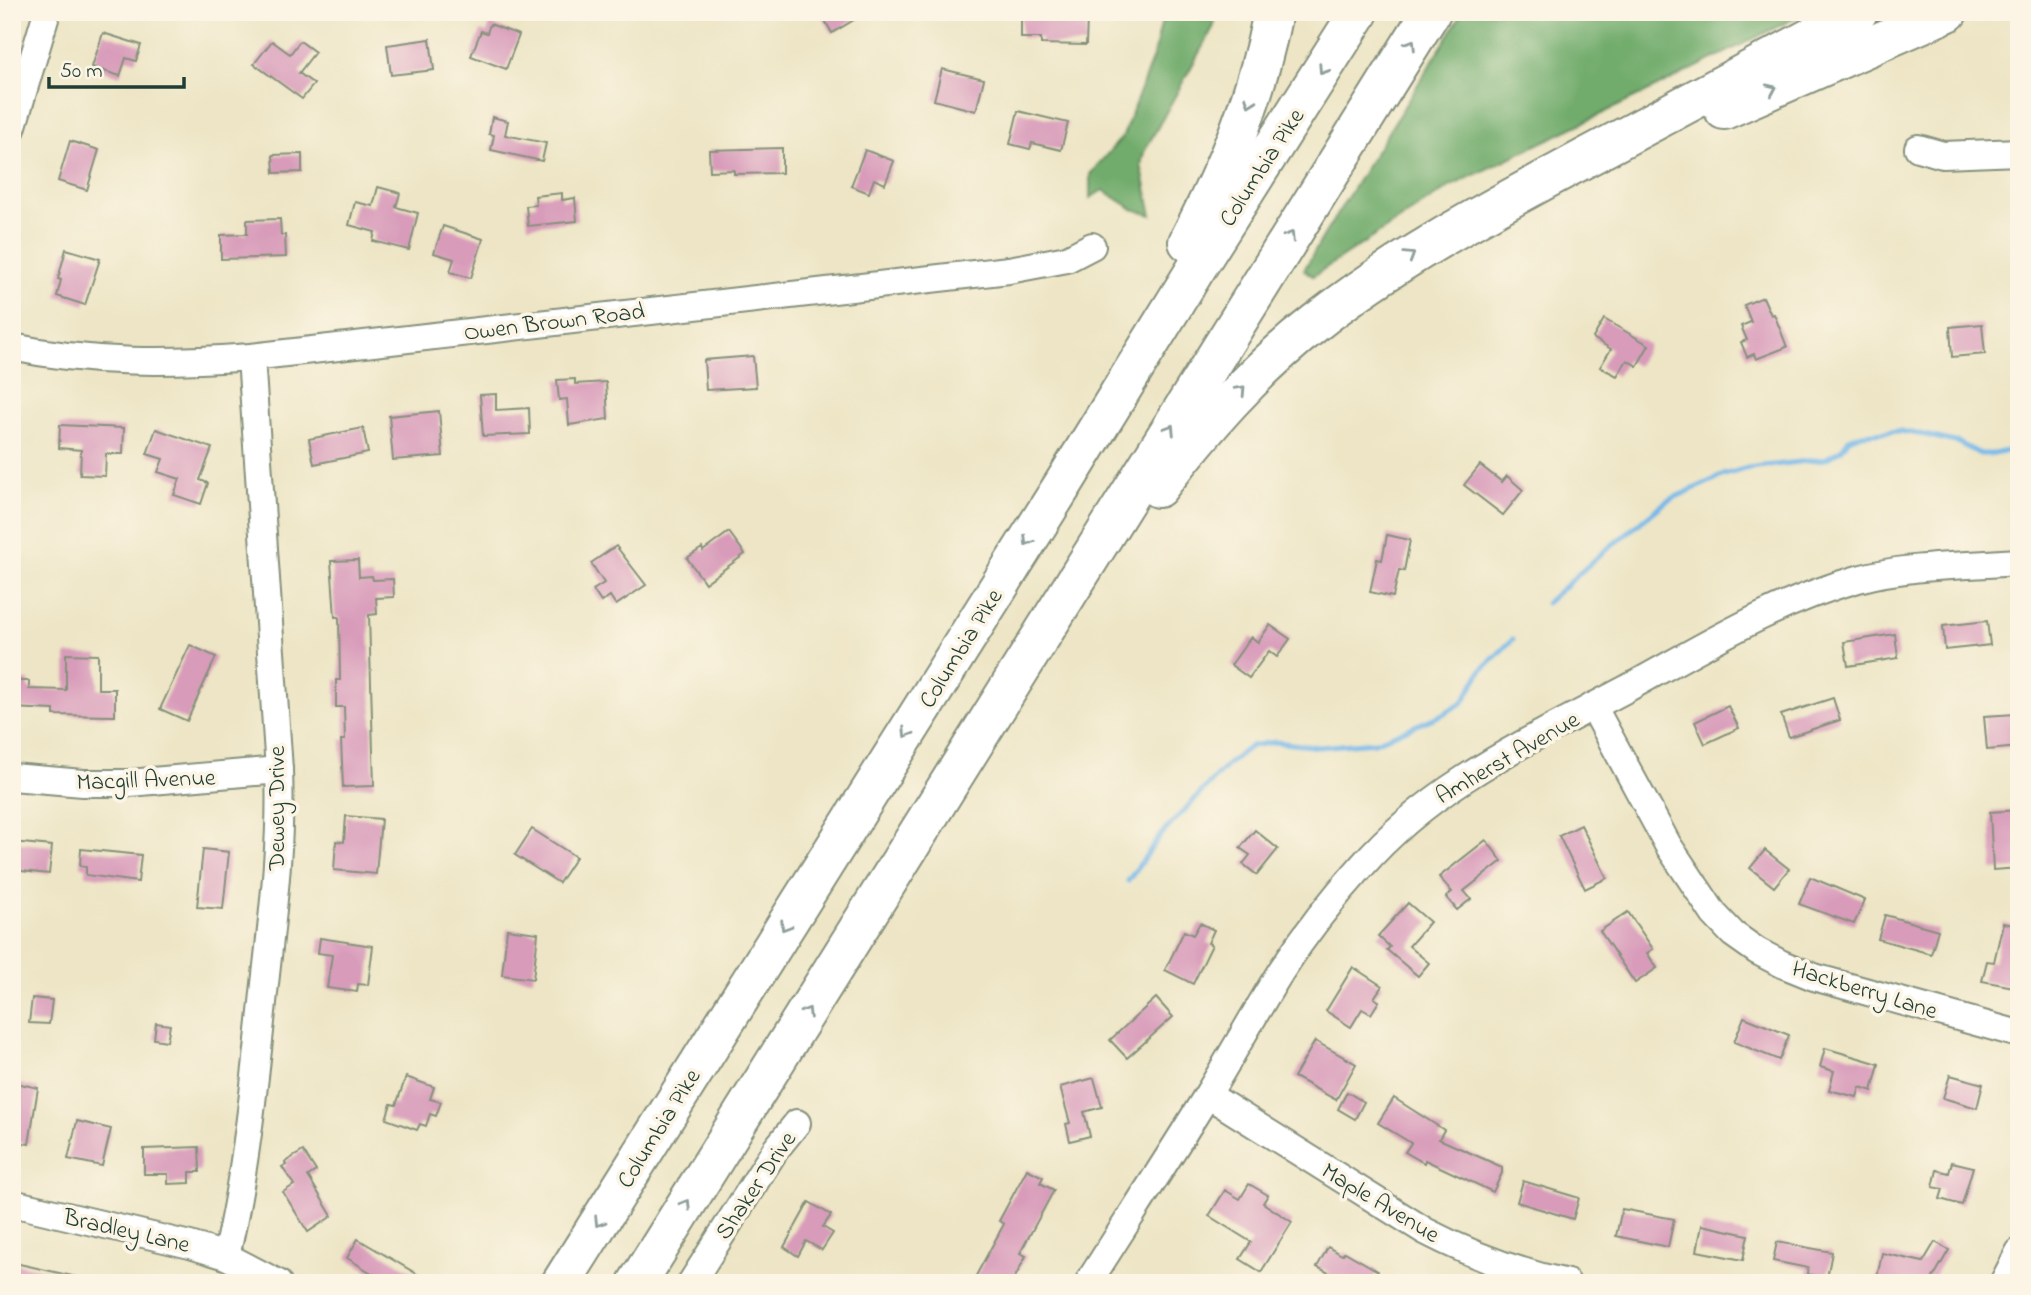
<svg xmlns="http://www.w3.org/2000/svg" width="2031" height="1295" font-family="'Indie Flower',sans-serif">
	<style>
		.forest { fill: #71ac6c; stroke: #487450; stroke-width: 2 }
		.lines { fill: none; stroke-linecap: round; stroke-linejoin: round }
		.stream { stroke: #73b7e9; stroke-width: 5 }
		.building { fill: #d89bba }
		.minor-casing { stroke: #86917c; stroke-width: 30 }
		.highway-casing { stroke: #86917c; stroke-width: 42 }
		.minor { stroke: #fff; stroke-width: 26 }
		.highway { stroke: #fff; stroke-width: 38 }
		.oneway { stroke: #8f9e9a }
		.labels { text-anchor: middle; stroke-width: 7; stroke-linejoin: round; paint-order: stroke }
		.street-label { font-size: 24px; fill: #1f3d34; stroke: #fcf5e5 }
	</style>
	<rect width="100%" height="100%" fill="#fcf5e5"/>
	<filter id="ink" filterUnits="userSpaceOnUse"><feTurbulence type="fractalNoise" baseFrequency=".0143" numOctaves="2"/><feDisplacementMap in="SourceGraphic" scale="14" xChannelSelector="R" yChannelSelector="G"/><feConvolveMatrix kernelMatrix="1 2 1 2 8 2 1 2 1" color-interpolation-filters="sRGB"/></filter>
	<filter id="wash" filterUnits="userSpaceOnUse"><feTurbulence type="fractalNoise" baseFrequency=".00686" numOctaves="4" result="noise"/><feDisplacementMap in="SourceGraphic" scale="28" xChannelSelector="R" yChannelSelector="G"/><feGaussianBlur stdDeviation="1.57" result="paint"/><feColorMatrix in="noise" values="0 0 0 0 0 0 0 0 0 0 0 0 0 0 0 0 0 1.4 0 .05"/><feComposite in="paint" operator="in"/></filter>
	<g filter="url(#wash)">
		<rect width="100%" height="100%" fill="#ede5c5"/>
		<!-- forest -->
		<g class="forest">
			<path d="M 1164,12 L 1216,12 L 1214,26 L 1144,152 L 1141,165 L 1152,215 L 1133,209 L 1103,190 L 1090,198 L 1090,174 L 1123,136 L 1154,54 Z"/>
			<path d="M 1463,12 L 1807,12 L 1647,92 L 1451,186 L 1313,276 L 1304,270 L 1324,235 Z"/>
		</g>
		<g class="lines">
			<!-- stream -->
			<g class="stream">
				<path d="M 1546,603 L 1601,554 L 1667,501 L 1724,475 L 1748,468 L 1825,459 L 1841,450 L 1849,439 L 1862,434 L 1899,431 L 1925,435 L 1959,443 L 1980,454 L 1994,454 L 2019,448"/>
				<path d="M 1128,881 L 1160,836 L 1229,763 L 1251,746 L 1275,742 L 1319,747 L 1375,742 L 1400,732 L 1441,715 L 1463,702 L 1481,671 L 1513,639"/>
			</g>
		</g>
		<g id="blocks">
			<!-- building -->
			<g class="building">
				<path d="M 820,12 L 867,12 L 832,33 Z"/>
				<path d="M 1021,16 L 1087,18 L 1086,45 L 1041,44 L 1041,38 L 1021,38 Z"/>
				<path d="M 490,24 L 519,35 L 506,69 L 471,56 L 481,31 L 487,33 Z"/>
				<path d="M 103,33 L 141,45 L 136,61 L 126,58 L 120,76 L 92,67 Z"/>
				<path d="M 430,39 L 434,70 L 391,75 L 387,45 Z"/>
				<path d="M 272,41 L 290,54 L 300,41 L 315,52 L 299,73 L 314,84 L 302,99 L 254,64 Z"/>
				<path d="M 942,69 L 984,79 L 976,111 L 934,100 Z"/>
				<path d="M 1018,111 L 1068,123 L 1061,150 L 1032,143 L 1030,149 L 1010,144 Z"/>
				<path d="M 492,117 L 508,121 L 505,135 L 546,143 L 542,161 L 491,150 L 494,135 L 489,134 Z"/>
				<path d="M 70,141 L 99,150 L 87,190 L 58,181 Z"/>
				<path d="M 782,148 L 782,173 L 734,174 L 734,170 L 710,171 L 709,150 Z"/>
				<path d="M 865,150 L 894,161 L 885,184 L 874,179 L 869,193 L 851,186 Z"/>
				<path d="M 302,154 L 302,172 L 274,173 L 273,155 Z"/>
				<path d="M 378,187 L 400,193 L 396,207 L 418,213 L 409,250 L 373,241 L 375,232 L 349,225 L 355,202 L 373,206 Z"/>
				<path d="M 562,193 L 562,200 L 575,198 L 577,221 L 528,226 L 526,206 L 536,205 L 535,196 Z"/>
				<path d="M 280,219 L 281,235 L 285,235 L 286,257 L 221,259 L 221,235 L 247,234 L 247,220 Z"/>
				<path d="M 443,226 L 483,239 L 471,278 L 450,272 L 454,259 L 434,253 Z"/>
				<path d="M 66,249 L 100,259 L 85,305 L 57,296 L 61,280 L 58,279 Z"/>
				<path d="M 1763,297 L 1771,315 L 1774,314 L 1787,347 L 1756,359 L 1754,354 L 1747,357 L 1741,342 L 1747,340 L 1741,326 L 1751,322 L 1744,305 Z"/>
				<path d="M 1604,319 L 1649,345 L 1637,366 L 1627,360 L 1617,376 L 1600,367 L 1611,349 L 1593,338 Z"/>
				<path d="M 1982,324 L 1985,354 L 1952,357 L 1950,327 Z"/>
				<path d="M 753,356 L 756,387 L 706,390 L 704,360 Z"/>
				<path d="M 575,379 L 575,384 L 606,382 L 608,419 L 569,425 L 567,399 L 559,400 L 557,380 Z"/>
				<path d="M 496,394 L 496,410 L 529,408 L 530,434 L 483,436 L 480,395 Z"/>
				<path d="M 439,411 L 443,456 L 393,460 L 389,416 Z"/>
				<path d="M 60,425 L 124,428 L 123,454 L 106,454 L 105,476 L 80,475 L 81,450 L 59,448 Z"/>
				<path d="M 363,428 L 368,453 L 314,464 L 309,439 Z"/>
				<path d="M 156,429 L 212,448 L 200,480 L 208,483 L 201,504 L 174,495 L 180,479 L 158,472 L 163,459 L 147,454 Z"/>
				<path d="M 1480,465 L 1502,482 L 1507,476 L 1523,490 L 1503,515 L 1464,485 Z"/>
				<path d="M 729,532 L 745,554 L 705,583 L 687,558 L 702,548 L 703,551 Z"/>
				<path d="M 1387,535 L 1410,540 L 1404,571 L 1399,570 L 1393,597 L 1370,592 L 1377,559 L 1382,560 Z"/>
				<path d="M 616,546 L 646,585 L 616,605 L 610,596 L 601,602 L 593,590 L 604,583 L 591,563 Z"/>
				<path d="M 358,560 L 359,577 L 372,576 L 373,580 L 393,579 L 394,597 L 376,598 L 377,614 L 369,615 L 374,786 L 343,787 L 341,740 L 345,740 L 344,707 L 336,707 L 336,680 L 340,680 L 339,617 L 335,617 L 331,561 Z"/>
				<path d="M 1987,621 L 1990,645 L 1945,650 L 1943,626 Z"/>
				<path d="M 1270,625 L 1290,639 L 1277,657 L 1269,651 L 1249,678 L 1231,665 L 1251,637 L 1258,642 Z"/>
				<path d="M 1895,634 L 1898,658 L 1848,666 L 1844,642 Z"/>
				<path d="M 190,645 L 216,657 L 187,721 L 160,709 Z"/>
				<path d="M 66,654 L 98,655 L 98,689 L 115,689 L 115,716 L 54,715 L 54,710 L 12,708 L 12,681 L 29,681 L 29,689 L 66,690 Z"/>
				<path d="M 1833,698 L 1840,720 L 1789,737 L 1781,715 Z"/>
				<path d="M 1728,706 L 1739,728 L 1705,744 L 1695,722 Z"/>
				<path d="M 2016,714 L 2019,747 L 1987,750 L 1984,716 Z"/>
				<path d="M 2019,810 L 2019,868 L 1993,870 L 1990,812 Z"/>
				<path d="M 346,816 L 381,819 L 376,874 L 334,870 L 336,841 L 344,842 Z"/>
				<path d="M 1581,825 L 1607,878 L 1585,889 L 1559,836 Z"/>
				<path d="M 532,829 L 576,857 L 559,883 L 515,855 Z"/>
				<path d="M 1255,830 L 1278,849 L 1257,875 L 1243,864 L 1250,855 L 1240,848 Z"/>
				<path d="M 1486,840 L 1502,861 L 1464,891 L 1471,899 L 1457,910 L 1446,897 L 1452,892 L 1439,877 Z"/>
				<path d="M 12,842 L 52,846 L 49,874 L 12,870 Z"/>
				<path d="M 81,849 L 141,855 L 138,882 L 86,875 L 86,867 L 80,866 Z"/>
				<path d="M 203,849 L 229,852 L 223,909 L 197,907 Z"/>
				<path d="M 1765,850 L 1789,869 L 1774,887 L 1750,868 Z"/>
				<path d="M 1810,877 L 1865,900 L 1854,924 L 1799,904 Z"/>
				<path d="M 1408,903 L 1430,922 L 1409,946 L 1429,963 L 1418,976 L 1387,950 L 1390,947 L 1378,936 Z"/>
				<path d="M 1628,912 L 1653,949 L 1647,953 L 1657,968 L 1635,983 L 1600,931 Z"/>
				<path d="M 1885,915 L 1938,930 L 1931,954 L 1878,939 Z"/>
				<path d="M 1200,923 L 1214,930 L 1208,943 L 1212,945 L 1193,984 L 1165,970 L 1184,931 L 1193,935 Z"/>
				<path d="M 2003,923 L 2019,926 L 2019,988 L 1982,981 L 1987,961 L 1994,962 Z"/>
				<path d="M 507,929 L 538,933 L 533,979 L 502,975 Z"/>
				<path d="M 320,938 L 373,946 L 368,985 L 358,984 L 357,992 L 327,988 L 332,955 L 318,953 Z"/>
				<path d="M 1353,967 L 1382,986 L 1374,998 L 1379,1001 L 1371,1014 L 1362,1009 L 1351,1027 L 1326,1011 Z"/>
				<path d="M 32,998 L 52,1000 L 49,1024 L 29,1023 Z"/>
				<path d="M 1156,998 L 1173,1017 L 1127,1058 L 1110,1040 Z"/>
				<path d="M 1744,1017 L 1789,1035 L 1779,1060 L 1734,1042 Z"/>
				<path d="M 156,1023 L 170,1025 L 167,1041 L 154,1039 Z"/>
				<path d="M 1315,1041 L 1356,1064 L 1336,1100 L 1294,1077 Z"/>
				<path d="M 1825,1048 L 1879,1064 L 1872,1091 L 1860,1087 L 1857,1097 L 1829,1090 L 1834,1071 L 1820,1067 Z"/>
				<path d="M 1950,1075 L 1983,1084 L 1977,1108 L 1943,1098 Z"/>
				<path d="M 406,1077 L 434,1087 L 430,1099 L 441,1102 L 436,1116 L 430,1114 L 426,1126 L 420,1124 L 417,1130 L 386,1119 L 391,1104 L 396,1105 Z"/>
				<path d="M 1094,1078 L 1102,1107 L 1084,1112 L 1090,1136 L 1070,1141 L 1066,1124 L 1070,1123 L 1060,1087 Z"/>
				<path d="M 12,1082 L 38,1088 L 29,1144 L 12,1141 Z"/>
				<path d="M 1347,1092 L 1364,1102 L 1355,1119 L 1338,1109 Z"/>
				<path d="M 1394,1098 L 1444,1130 L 1439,1139 L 1502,1167 L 1502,1173 L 1493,1192 L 1425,1160 L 1424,1163 L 1405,1152 L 1411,1143 L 1378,1123 Z"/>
				<path d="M 77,1121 L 111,1129 L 102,1166 L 68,1159 Z"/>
				<path d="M 199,1147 L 200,1172 L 190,1172 L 190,1183 L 168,1184 L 168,1174 L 144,1174 L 144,1149 Z"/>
				<path d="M 303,1151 L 316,1171 L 308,1176 L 332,1216 L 308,1232 L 283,1192 L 294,1185 L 282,1167 L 286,1165 L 285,1162 Z"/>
				<path d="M 1952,1162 L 1973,1167 L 1962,1205 L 1940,1199 L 1943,1189 L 1933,1187 L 1937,1170 L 1949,1173 Z"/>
				<path d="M 1027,1169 L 1043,1177 L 1040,1183 L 1054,1190 L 1020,1253 L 1026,1256 L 1012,1283 L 972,1283 L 1004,1224 L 999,1221 Z"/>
				<path d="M 1523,1181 L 1579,1198 L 1573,1219 L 1517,1202 Z"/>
				<path d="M 1249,1184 L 1268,1195 L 1263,1203 L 1292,1222 L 1261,1272 L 1240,1259 L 1251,1242 L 1209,1216 L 1225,1190 L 1240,1199 Z"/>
				<path d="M 809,1202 L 831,1215 L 823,1227 L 833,1233 L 822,1250 L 806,1241 L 798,1256 L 784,1247 Z"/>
				<path d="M 1622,1209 L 1674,1219 L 1668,1247 L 1616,1236 Z"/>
				<path d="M 1702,1225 L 1748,1235 L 1743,1260 L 1697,1251 Z"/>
				<path d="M 358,1239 L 432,1283 L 388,1283 L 347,1258 Z"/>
				<path d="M 1777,1242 L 1832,1252 L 1827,1278 L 1807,1274 L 1808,1268 L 1773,1261 Z"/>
				<path d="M 1935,1242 L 1949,1250 L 1930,1283 L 1876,1283 L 1882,1253 L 1923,1262 Z"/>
				<path d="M 1328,1247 L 1342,1255 L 1345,1252 L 1378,1271 L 1371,1283 L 1323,1283 L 1329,1273 L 1317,1267 Z"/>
				<path d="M 15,1263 L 77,1277 L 76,1283 L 12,1283 Z"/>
			</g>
		</g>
	</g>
	<g filter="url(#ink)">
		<use href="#blocks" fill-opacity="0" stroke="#86917c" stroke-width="2"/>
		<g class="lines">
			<defs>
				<g id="minor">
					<path d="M 12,129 L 47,12"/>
					<path d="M 1918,148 L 1943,155 L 2019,152"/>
					<path d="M 12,347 C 91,364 171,363 251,357 L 1009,270 L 1067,259 L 1092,246"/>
					<path d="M 1593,706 L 1668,845 L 1714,914 L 1733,934 L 1757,951 L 1782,964 L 1814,977 L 2019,1034"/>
					<path d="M 12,777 L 83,783 L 129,783 L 279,770"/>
					<path d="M 1208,1095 L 1425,1231 C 1471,1255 1517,1272 1567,1283"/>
					<path d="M 12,1203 L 190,1245 L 226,1256 L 278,1283"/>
					<path d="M 226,1256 C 246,1171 255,1080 264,993 C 272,919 282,845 279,770 L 251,357"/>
					<path d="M 691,1283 L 776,1149 L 797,1123"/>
					<path d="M 1088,1283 C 1128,1220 1169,1157 1208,1094 C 1233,1053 1256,1011 1281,971 C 1305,934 1332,899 1361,867 C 1432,784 1533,739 1628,688 C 1703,647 1775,602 1858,579 C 1909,565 1966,566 2019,562"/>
					<path d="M 2003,1283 L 2019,1252"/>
				</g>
				<g id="highway">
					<path d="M 1724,110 L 1948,12"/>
					<path d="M 1188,242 C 1227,166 1257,97 1273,12"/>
					<path d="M 1158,488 C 1205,428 1254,370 1315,323 C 1399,257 1493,208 1587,157 C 1677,109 1768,61 1858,12"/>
					<path d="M 561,1283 L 1064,483 L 1194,272 L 1359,12"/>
					<path d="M 637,1283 L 1431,12"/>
				</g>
			</defs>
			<!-- minor casing -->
			<use href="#minor" class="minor-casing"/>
			<!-- highway casing -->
			<use href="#highway" class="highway-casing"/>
			<!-- minor -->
			<use href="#minor" class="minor"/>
			<!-- highway -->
			<use href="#highway" class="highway"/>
		</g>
		<!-- one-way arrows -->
		<defs><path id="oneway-chevron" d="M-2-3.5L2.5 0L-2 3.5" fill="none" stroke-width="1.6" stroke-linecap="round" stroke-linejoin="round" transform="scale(1.75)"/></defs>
		<g class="oneway">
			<use href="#oneway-chevron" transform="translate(1411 44) rotate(-58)"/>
			<use href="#oneway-chevron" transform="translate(1323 70) rotate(123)"/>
			<use href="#oneway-chevron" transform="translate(1772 89) rotate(-24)"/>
			<use href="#oneway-chevron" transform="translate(1250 102) rotate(110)"/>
			<use href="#oneway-chevron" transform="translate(1290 236) rotate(-58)"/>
			<use href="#oneway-chevron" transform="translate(1410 256) rotate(-32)"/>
			<use href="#oneway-chevron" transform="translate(1241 390) rotate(-47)"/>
			<use href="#oneway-chevron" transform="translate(1170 429) rotate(-58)"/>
			<use href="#oneway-chevron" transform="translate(1028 541) rotate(122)"/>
			<use href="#oneway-chevron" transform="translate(907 733) rotate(122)"/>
			<use href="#oneway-chevron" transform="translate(785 926) rotate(122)"/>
			<use href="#oneway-chevron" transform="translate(807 1012) rotate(-58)"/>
			<use href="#oneway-chevron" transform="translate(686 1204) rotate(-58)"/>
			<use href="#oneway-chevron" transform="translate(599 1222) rotate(122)"/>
		</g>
	</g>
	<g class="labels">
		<!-- street labels -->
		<g class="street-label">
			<text transform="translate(1261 167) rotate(-57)" y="8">Columbia Pike</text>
			<text transform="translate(554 321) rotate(-7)" y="8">Owen Brown Road</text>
			<text transform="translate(960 648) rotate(-58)" y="8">Columbia Pike</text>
			<text transform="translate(1507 757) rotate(-30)" y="8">Amherst Avenue</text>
			<text transform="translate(146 779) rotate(-2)" y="8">Macgill Avenue</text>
			<text transform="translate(276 808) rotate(-90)" y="8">Dewey Drive</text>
			<text transform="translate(1865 989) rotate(17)" y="8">Hackberry Lane</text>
			<text transform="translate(658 1128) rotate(-58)" y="8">Columbia Pike</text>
			<text transform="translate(755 1185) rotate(-56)" y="8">Shaker Drive</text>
			<text transform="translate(1381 1202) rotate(31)" y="8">Maple Avenue</text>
			<text transform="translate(127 1230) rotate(13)" y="8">Bradley Lane</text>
		</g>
	</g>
	<!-- margin -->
	<rect width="2031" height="1295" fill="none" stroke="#fcf5e5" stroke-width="42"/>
	<!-- scale -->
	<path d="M49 77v10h135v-10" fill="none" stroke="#1f3d34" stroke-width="3.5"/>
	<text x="60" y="77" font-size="21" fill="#1f3d34" stroke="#fcf5e5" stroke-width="5" paint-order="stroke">50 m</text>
</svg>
